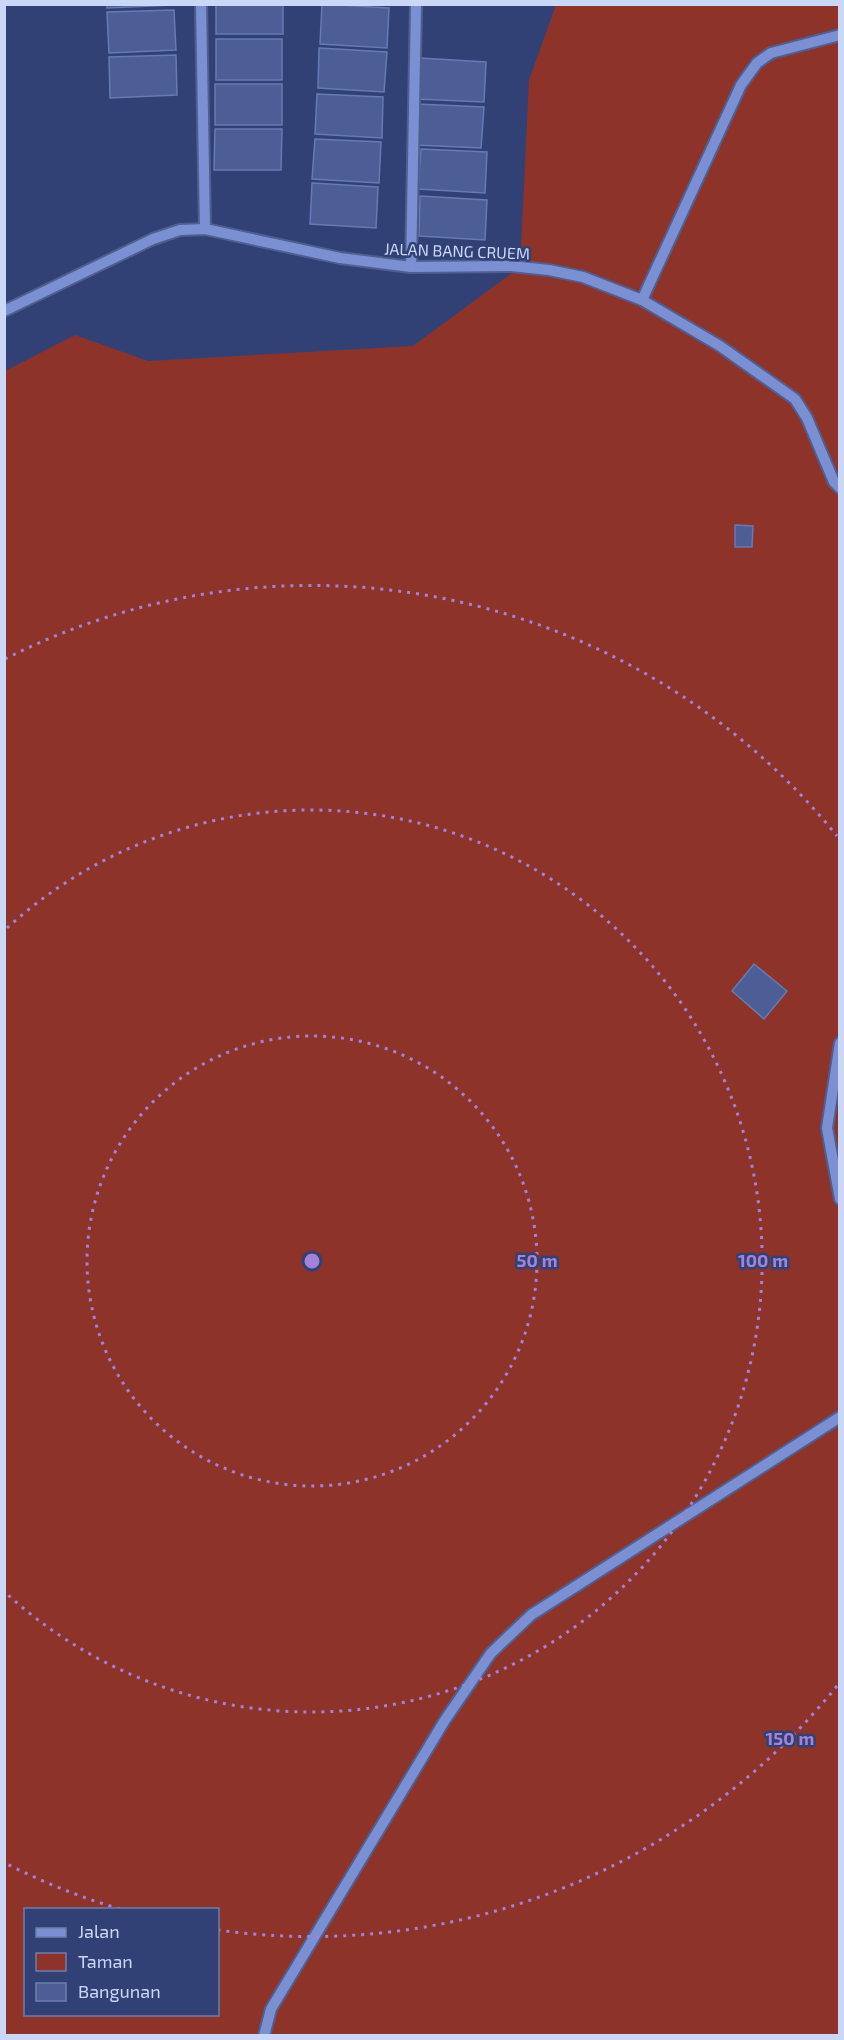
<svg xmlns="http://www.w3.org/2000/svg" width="844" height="2040" font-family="'Exo 2',sans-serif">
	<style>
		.green { fill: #8e3329; fill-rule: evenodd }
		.building { fill: #4c5e95; stroke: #667ab3; stroke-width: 1.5 }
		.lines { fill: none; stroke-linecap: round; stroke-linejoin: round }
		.minor-casing { stroke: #505f90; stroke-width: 14 }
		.minor { stroke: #7a90d2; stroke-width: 10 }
		.ring { fill: none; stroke: #a382da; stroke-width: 3; stroke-dasharray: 3 6 }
		.labels { text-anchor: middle; stroke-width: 5; stroke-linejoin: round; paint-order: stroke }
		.street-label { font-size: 16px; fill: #cbd7f6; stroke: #314176 }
		.centre { fill: #a382da; stroke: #314176; stroke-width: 3 }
		.ring-label { font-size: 18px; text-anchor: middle; font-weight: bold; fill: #a382da; stroke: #314176; stroke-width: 5; stroke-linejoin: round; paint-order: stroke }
	</style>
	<rect width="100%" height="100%" fill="#314176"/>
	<!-- green -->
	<path class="green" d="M 556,5 L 839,5 L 839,2035 L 5,2036 L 5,371 L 75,335 L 148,361 L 413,346 L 520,267 L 529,80 ZM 26,1910 L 218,1910 L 218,2014 L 26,2014 Z"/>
	<!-- building -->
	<g class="building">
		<path d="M 107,4 L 174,4 L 174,5 L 107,8 Z"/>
		<rect x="216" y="4" width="67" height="30"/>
		<path d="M 322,4 L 389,8 L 387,48 L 320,44 Z"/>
		<path d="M 174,10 L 176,50 L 109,53 L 107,12 Z"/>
		<rect x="216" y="39" width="66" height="41"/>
		<path d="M 319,48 L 387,52 L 384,92 L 318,88 Z"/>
		<path d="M 176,55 L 177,95 L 110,98 L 109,57 Z"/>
		<path d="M 420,58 L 486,62 L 484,102 L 417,99 Z"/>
		<rect x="215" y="84" width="67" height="41"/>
		<path d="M 317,94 L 383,97 L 382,138 L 315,134 Z"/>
		<path d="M 417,104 L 484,107 L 481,148 L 415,145 Z"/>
		<path d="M 215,129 L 282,129 L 281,170 L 214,170 Z"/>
		<path d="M 315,139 L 381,142 L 379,183 L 312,179 Z"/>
		<path d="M 421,149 L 487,152 L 485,193 L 418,189 Z"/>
		<path d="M 312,183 L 378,187 L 376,228 L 310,224 Z"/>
		<path d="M 420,196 L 487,200 L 485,240 L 419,236 Z"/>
		<path d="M 735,525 L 753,526 L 752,547 L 735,547 Z"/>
		<path d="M 754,964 L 787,991 L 764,1019 L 732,991 Z"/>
	</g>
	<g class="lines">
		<defs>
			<g id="minor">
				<path d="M 201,4 L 205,229"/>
				<path d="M 411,267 L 416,5"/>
				<path d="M 642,300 L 741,85 L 757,63 L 771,53 L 840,35"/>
				<path d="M 4,311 L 153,239 L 180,230 L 205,229 L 340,258 L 411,267 L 511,266 L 549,270 L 583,277 L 642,300 L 720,346 L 795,399 L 807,418 L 834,482 L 840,488"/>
				<path d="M 840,1043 L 827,1128 L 840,1199"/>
				<path d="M 264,2036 L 271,2009 L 445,1720 L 491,1653 L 531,1615 L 840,1417"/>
			</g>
		</defs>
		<!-- minor casing -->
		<use href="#minor" class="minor-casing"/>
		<!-- minor -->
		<use href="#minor" class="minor"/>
	</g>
	<!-- distance rings -->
	<g class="ring">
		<circle cx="312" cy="1261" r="225"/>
		<path d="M7 928A451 451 0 1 1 7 1594"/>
		<path d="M837 1686A676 676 0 0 1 218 1930M120 1909A676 676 0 0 1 5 1863M5 659A676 676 0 0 1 837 836"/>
	</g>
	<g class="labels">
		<!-- street labels -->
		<g class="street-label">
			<text transform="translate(457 251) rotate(2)" y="6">JALAN BANG CRUEM</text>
		</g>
	</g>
	<circle cx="312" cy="1261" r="9" class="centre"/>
	<g class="ring-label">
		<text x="537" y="1267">50 m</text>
		<text x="763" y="1267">100 m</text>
		<text x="790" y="1745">150 m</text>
	</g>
	<!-- border -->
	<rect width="844" height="2040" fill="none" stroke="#cbd7f6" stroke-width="12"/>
	<!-- legend -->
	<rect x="24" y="1908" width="195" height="108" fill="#314176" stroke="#6f7da9" stroke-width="1.5"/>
	<rect x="36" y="1928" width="30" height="9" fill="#7a90d2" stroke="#6f7da9" stroke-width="1.5"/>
	<text x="78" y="1938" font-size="18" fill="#cbd7f6">Jalan</text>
	<rect x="36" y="1953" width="30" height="18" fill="#8e3329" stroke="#6f7da9" stroke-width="1.5"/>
	<text x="78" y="1968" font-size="18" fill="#cbd7f6">Taman</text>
	<rect x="36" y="1983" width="30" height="18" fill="#4c5e95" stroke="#6f7da9" stroke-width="1.5"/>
	<text x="78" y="1998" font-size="18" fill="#cbd7f6">Bangunan</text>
</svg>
